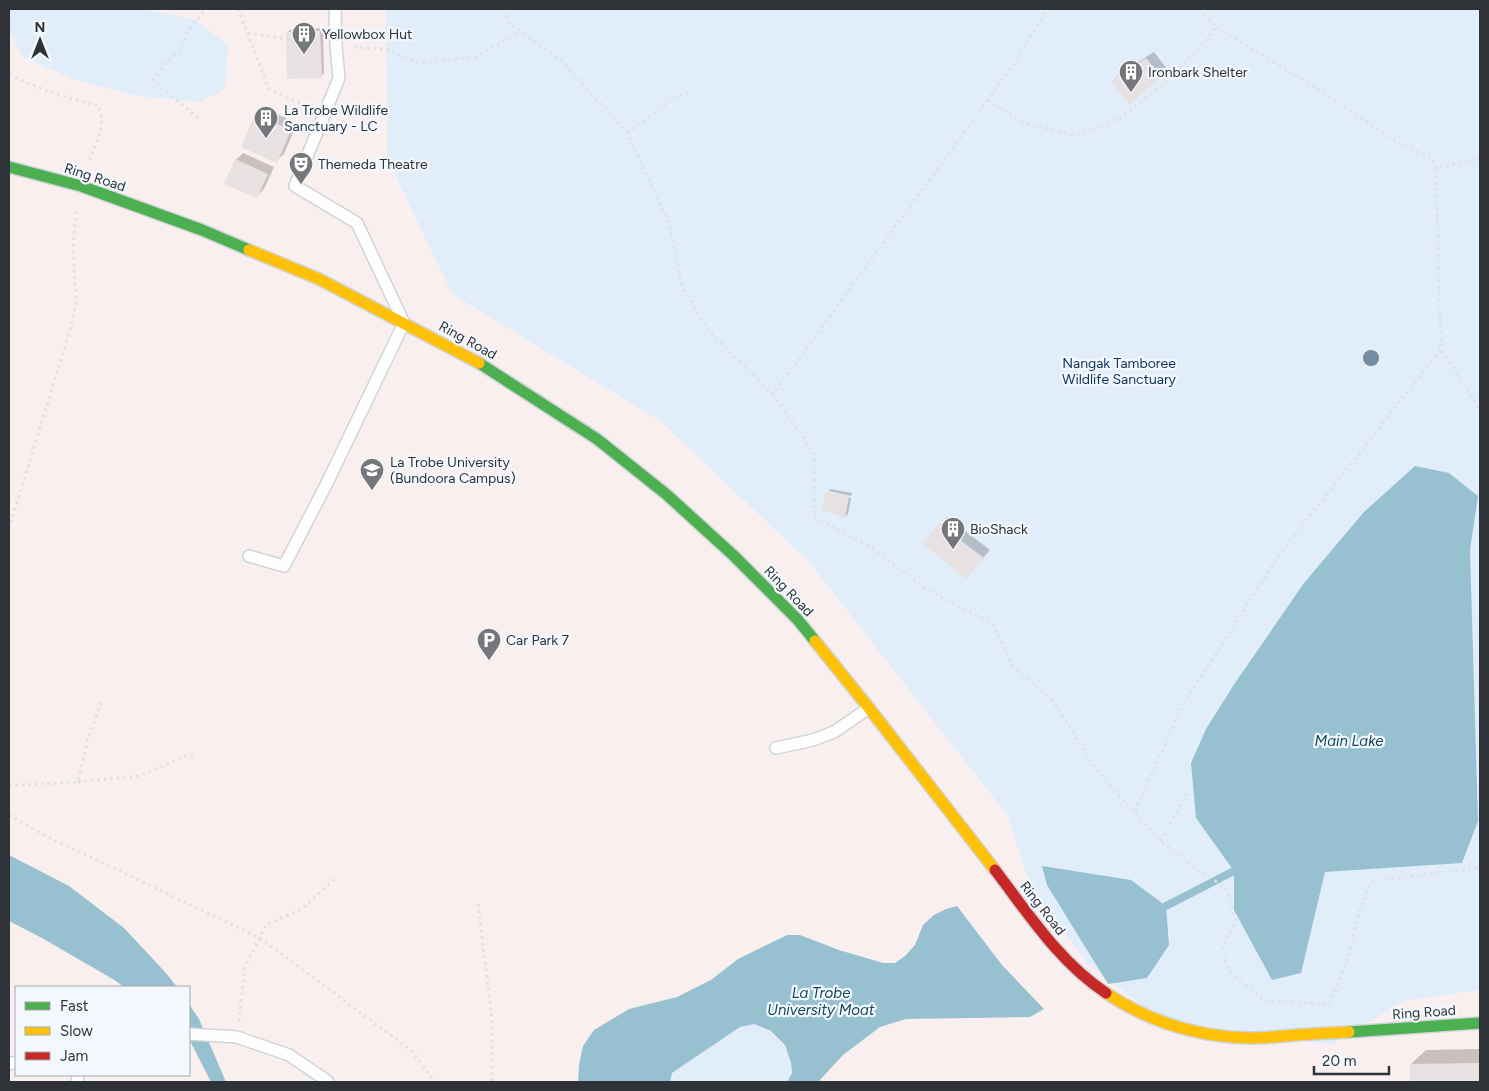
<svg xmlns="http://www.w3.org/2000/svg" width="1489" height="1091" font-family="Figtree,sans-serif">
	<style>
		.education { fill: #faefef; fill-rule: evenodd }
		.green { fill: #e2edfa }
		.water { fill: #97c1d0 }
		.shadow { fill: #0003 }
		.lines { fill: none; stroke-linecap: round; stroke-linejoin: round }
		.stream { stroke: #97c1d0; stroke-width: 8 }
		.building { fill: #e8e1e2 }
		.lane-casing { stroke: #d1d4d7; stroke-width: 14 }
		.fast-casing { stroke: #d1d4d7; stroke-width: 14 }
		.slow-casing { stroke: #d1d4d7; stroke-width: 14 }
		.jam-casing { stroke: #d1d4d7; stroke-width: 14 }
		.path { stroke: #e0e1e2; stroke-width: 3; stroke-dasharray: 2.5 4; stroke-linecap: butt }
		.lane { stroke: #fefefe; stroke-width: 11 }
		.fast { stroke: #4caf50; stroke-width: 11 }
		.slow { stroke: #ffc107; stroke-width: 11 }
		.jam { stroke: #c62828; stroke-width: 11 }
		.tree { fill: #758ba0 }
		.labels { text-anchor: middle; stroke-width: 4.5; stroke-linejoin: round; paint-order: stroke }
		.poi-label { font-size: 14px; fill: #2f3236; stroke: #f3f8fe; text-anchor: start }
		.street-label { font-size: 14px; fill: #2f3236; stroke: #f3f8fe }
		.park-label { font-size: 14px; fill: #0b3156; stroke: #f3f8fe }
		.water-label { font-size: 15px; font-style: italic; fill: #124655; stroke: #f3f8fe }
	</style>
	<rect width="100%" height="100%" fill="#f6f8fb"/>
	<!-- education -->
	<path class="education" d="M 9,9 L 386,9 L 387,158 L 452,294 L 660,421 L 809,562 L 1007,815 L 1031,888 L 1331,1045 L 1404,1001 L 1480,990 L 1480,1082 L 9,1082 ZM 16,987 L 189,987 L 189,1075 L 16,1075 Z"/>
	<!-- green -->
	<g class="green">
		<path d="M 9,9 L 142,9 L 197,20 L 228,46 L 225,89 L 199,102 L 137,96 L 72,79 L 22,56 L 9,29 Z"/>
		<path d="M 386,9 L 1480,9 L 1480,990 L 1404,1001 L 1331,1045 L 1158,1018 L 1087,963 L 1031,888 L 1007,815 L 809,562 L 660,421 L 452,294 L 387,158 Z"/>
		<path d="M 754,1024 C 771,1031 782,1037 788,1055 C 792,1067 793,1071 787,1082 L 670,1082 L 672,1073 L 740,1027 Z"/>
	</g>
	<!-- water -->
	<g class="water">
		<path d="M 1415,466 L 1449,473 L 1478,496 L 1470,550 L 1478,821 L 1462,863 L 1325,872 L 1301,973 L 1272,980 L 1234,910 L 1234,871 L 1196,818 L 1191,763 L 1206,729 L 1233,686 L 1304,583 L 1364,512 Z"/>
		<path d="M 9,855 L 69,886 L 124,928 L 166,973 L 177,987 L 124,987 L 116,981 L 42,938 L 9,921 Z"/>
		<path d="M 1042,866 L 1131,880 L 1166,906 L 1169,945 L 1147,978 L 1108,984 L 1047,885 Z"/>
		<path d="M 957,906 L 1002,965 L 1044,1009 L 1030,1017 L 906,1019 L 880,1027 L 843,1055 L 818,1082 L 787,1082 L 792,1073 L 791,1063 L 785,1045 L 771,1031 L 754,1024 L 740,1027 L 672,1073 L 670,1082 L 578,1082 L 579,1065 L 583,1046 L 594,1030 L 629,1009 L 677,997 L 711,980 L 738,959 L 787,935 L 800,935 L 839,950 L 883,963 L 895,963 L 905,956 L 915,945 L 923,925 L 934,915 L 946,909 Z"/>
		<path d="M 189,1004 L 199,1019 L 226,1082 L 211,1082 L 189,1039 Z"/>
	</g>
	<!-- shadow -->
	<g class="shadow">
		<path d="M 323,28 L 324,73 L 321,77 L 287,33 L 290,30 Z"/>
		<path d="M 1154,52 L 1167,69 L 1160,76 L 1113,81 L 1120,74 Z"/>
		<path d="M 263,108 L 297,123 L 284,154 L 276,161 L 256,115 Z"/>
		<path d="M 243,153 L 274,167 L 264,189 L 257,196 L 236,160 Z"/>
		<path d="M 830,489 L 852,493 L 851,496 L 829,491 Z"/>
		<path d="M 828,492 L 828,493 L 851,498 L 848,514 L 844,517 L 823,508 Z"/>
		<path d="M 947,517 L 990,550 L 973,570 L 924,543 Z"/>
		<path d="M 1480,1049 L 1480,1082 L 1412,1082 L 1411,1064 L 1426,1050 Z"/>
	</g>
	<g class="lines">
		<!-- stream -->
		<path class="stream" d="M 1166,906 L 1234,871"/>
	</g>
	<!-- building -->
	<g class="building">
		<path d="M 320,31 L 322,78 L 287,79 L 286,32 Z"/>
		<path d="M 1146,58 L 1161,77 L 1129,105 L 1111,81 Z"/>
		<path d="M 255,114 L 291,130 L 277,163 L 241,147 Z"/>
		<path d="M 235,159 L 268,174 L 257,198 L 224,184 Z"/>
		<path d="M 826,492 L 849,496 L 845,518 L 821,509 Z"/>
		<path d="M 939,524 L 984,558 L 966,579 L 922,543 Z"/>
		<path d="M 1480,1063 L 1480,1082 L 1410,1082 L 1410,1064 Z"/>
	</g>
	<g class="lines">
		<defs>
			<g id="lane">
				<path d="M 249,556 L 284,566 L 326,485 L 404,323 L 357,223 L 295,186 L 339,78 L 336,46 L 335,9"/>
				<path d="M 776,748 L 813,740 L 834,732 L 869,708"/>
				<path d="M 189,1034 L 237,1037 L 289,1055 L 323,1078 L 328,1082"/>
				<path d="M 9,1064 L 16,1062"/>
				<path d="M 77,1075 L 78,1082"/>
			</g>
			<g id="fast">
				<path d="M 9,167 L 81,186 L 202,230 L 249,250"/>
				<path d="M 479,363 L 597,439 L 666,494 L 733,555 L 798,620 L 815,641"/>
				<path d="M 1349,1032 L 1480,1023"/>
			</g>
			<g id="slow">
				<path d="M 249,250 L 319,279 L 479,363"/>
				<path d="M 815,641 L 869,708 L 995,870"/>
				<path d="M 1106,993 C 1148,1021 1198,1037 1250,1038 C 1261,1038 1273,1037 1284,1036 C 1306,1034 1327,1033 1349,1032"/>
			</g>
			<path id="jam" d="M 995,870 C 1028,913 1059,962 1106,993"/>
		</defs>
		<!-- lane casing -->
		<use href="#lane" class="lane-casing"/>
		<!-- fast casing -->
		<use href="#fast" class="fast-casing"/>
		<!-- slow casing -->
		<use href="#slow" class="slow-casing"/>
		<!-- jam casing -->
		<use href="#jam" class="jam-casing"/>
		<!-- path -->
		<g class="path">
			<path d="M 238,9 L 269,89 L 309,107"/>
			<path d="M 504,9 L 509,23 L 563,62 L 627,133 L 669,224 L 682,286 L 708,330 L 773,394 L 1015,63 L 1047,9"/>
			<path d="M 1200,9 L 1211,23 L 1216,27 L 1297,76 L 1402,145 L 1432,158 L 1436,169"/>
			<path d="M 248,33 L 318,44"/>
			<path d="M 354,47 L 386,49 L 419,63 L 476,57 L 521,31"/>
			<path d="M 9,75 C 38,88 67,99 98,105 L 102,118 L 100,133 L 89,162"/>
			<path d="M 988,100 L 1023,123 L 1078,136 L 1120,118 L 1162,85 L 1206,41 L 1216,27"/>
			<path d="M 198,118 L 153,80 L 166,62 L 181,50 L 187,31 L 197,21 L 205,9"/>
			<path d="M 627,133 L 675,97 L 689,93"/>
			<path d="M 1480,158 L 1436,169 L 1441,349 L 1478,406 L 1480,408"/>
			<path d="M 773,394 L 814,453 L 814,517 L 870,547 L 928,590 L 993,624 L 1014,668 L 1053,701 L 1096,770 L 1161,841 L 1198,870 L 1226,888 L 1236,922 L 1223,944 L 1225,962 L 1233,976 L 1266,1001 L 1330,1004 L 1350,953 L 1359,911 L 1372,881 L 1478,868 L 1480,866"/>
			<path d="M 9,529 L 70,330 L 76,304 L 73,246 L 76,211"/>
			<path d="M 78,782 L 139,776 L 186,756 L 196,758"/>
			<path d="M 9,787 L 19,785 L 78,782 L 87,742 L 102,700"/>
			<path d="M 1135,811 L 1183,705 L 1278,557 L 1441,349"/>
			<path d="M 9,815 L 42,834 L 260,938 L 412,1051 L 435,1082"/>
			<path d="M 1161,841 L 1186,795 L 1184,792"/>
			<path d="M 478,904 L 492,1019 L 492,1082"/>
			<path d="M 239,1021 L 245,967 L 266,925 L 303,908 L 337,877"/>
		</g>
		<!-- lane -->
		<use href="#lane" class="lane"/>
		<!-- fast -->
		<use href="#fast" class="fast"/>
		<!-- slow -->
		<use href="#slow" class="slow"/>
		<!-- jam -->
		<use href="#jam" class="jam"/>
	</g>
	<!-- trees -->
	<circle class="tree" cx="1371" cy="358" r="8"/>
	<!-- icons -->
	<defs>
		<symbol id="building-pin" viewBox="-11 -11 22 30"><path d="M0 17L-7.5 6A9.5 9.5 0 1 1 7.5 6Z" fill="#75777b" stroke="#f3f8fe"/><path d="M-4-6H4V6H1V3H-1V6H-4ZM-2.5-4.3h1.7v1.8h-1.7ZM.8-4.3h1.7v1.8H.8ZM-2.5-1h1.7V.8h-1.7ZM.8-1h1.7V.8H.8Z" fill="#fff"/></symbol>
		<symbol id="theatre-pin" viewBox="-11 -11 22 30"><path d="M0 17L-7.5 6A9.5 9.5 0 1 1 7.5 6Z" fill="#75777b" stroke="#f3f8fe"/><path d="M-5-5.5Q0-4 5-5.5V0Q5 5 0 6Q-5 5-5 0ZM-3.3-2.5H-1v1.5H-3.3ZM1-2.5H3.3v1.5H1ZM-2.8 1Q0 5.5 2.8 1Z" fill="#fff"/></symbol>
		<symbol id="university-pin" viewBox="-11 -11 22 30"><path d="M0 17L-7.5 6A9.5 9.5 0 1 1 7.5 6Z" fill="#75777b" stroke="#f3f8fe"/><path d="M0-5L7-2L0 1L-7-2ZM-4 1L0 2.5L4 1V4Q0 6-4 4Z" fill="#fff"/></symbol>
		<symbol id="parking-pin" viewBox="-11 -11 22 30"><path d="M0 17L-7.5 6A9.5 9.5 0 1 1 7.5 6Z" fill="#75777b" stroke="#f3f8fe"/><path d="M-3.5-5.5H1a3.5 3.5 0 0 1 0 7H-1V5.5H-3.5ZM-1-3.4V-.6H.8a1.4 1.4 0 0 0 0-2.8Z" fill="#fff"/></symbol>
	</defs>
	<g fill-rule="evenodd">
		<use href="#building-pin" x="290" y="20" width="28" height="38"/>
		<use href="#building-pin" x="1117" y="58" width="28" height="38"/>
		<use href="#building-pin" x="252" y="104" width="28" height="38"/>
		<use href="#theatre-pin" x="287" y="150" width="28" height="38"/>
		<use href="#university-pin" x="358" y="456" width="28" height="38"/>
		<use href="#building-pin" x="939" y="515" width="28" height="38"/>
		<use href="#parking-pin" x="475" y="626" width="28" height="38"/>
	</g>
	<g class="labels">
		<!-- poi labels -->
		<g class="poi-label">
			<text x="322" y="39">Yellowbox Hut</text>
			<text x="1148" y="77">Ironbark Shelter</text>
			<text x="284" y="115">La Trobe Wildlife<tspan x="284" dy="16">Sanctuary - LC</tspan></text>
			<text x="318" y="169">Themeda Theatre</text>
			<text x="390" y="467">La Trobe University<tspan x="390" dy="16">(Bundoora Campus)</tspan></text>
			<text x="970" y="534">BioShack</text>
			<text x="506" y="645">Car Park 7</text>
		</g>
		<!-- street labels -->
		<g class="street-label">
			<text transform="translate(95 177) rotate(18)" y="5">Ring Road</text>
			<text transform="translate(468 340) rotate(29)" y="5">Ring Road</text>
			<text transform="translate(789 591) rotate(46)" y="5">Ring Road</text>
			<text transform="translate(1043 908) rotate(52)" y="5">Ring Road</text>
			<text transform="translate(1424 1012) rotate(-4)" y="5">Ring Road</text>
		</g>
		<!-- park labels -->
		<g class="park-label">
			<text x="1119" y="368">Nangak Tamboree<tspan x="1119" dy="16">Wildlife Sanctuary</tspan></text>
		</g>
		<!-- water labels -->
		<g class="water-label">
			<text x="1349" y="746">Main Lake</text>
			<text x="821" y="998">La Trobe<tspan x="821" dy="17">University Moat</tspan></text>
		</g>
	</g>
	<!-- border -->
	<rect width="1489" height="1091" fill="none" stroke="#2f3236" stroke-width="20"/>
	<!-- legend -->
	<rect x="15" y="986" width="175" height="90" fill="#f3f8fe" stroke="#a5a9ae"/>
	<rect x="25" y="1002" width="25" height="8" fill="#4caf50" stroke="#a5a9ae"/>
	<text x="60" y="1011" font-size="15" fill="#2f3236">Fast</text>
	<rect x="25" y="1027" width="25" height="8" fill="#ffc107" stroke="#a5a9ae"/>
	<text x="60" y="1036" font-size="15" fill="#2f3236">Slow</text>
	<rect x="25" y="1052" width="25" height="8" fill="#c62828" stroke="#a5a9ae"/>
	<text x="60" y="1061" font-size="15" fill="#2f3236">Jam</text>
	<!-- north arrow -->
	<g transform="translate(40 40)" stroke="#f3f8fe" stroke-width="4" paint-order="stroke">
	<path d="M0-4L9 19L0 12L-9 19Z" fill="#2f3236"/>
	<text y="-8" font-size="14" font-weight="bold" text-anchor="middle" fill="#2f3236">N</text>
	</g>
	<!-- scale -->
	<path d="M1314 1066v8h75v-8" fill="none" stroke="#2f3236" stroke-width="2.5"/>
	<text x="1322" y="1066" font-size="15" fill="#2f3236" stroke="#f3f8fe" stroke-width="4" paint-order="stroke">20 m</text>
</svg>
